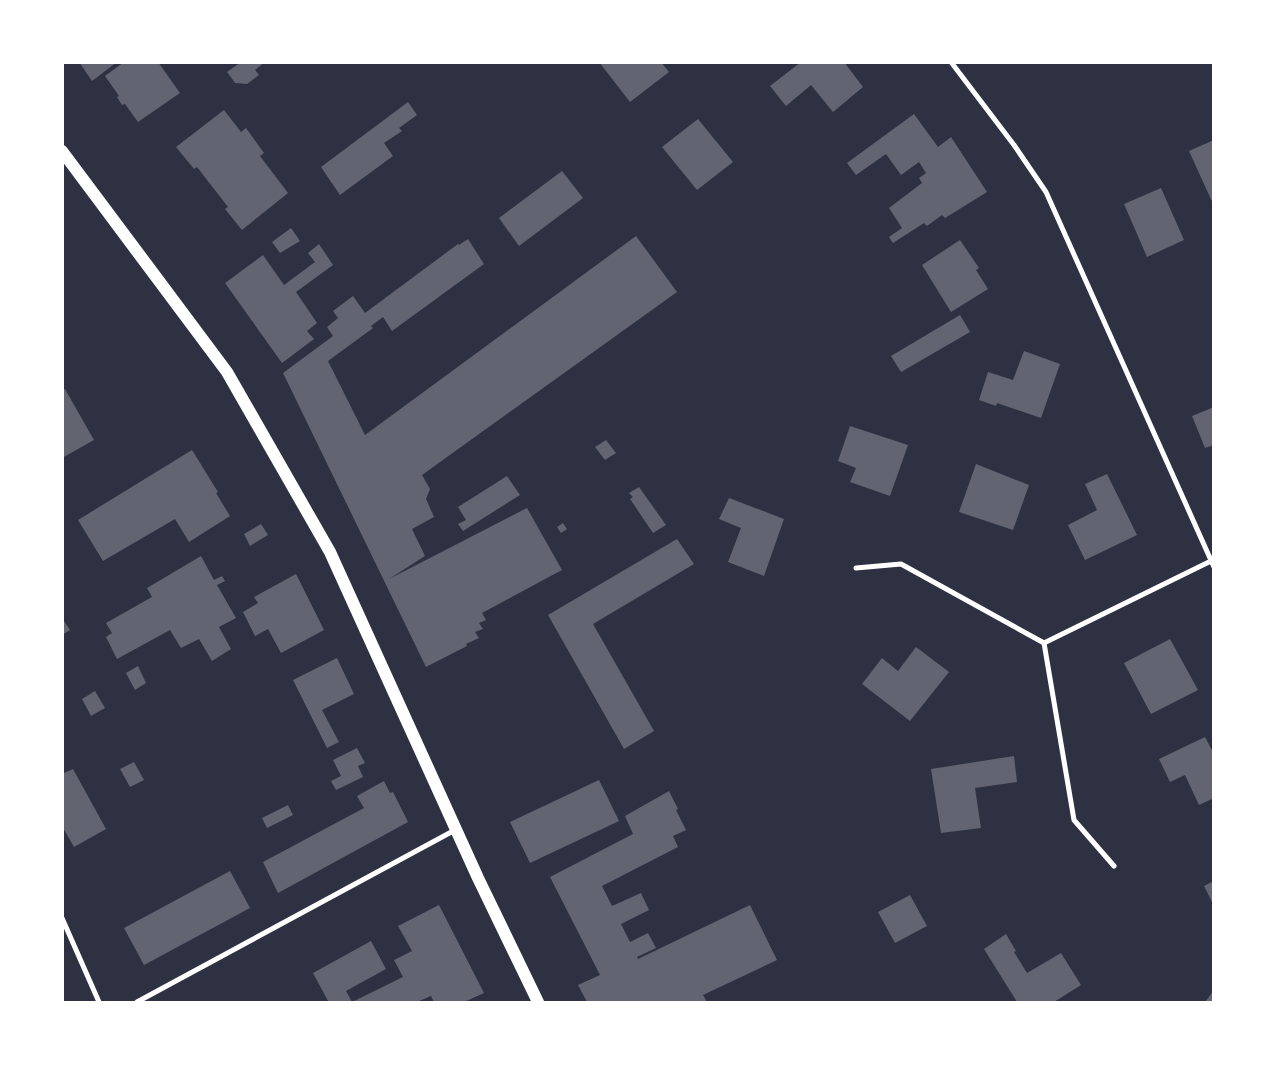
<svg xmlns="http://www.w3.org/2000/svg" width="1276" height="1065" font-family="'Open Sans',sans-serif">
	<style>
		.building { fill: #626471 }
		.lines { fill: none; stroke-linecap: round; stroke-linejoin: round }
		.minor { stroke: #fff; stroke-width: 5 }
		.primary { stroke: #fff; stroke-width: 12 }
	</style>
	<rect width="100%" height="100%" fill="#2d3142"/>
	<!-- building -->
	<g class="building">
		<path d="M 79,62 L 117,62 L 92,81 Z"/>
		<path d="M 124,62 L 158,62 L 180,93 L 138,122 L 125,104 L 122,105 L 117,97 L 119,96 L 105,76 Z"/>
		<path d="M 241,62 L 265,62 L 255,70 L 259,75 L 247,84 L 235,83 L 227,72 Z"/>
		<path d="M 599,62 L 661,62 L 669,72 L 630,102 Z"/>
		<path d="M 801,62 L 844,62 L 863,87 L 833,112 L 811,85 L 786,106 L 770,86 Z"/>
		<path d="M 408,102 L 417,115 L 399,128 L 402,131 L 384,143 L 393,156 L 340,195 L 321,167 Z"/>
		<path d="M 224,110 L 241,132 L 246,128 L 264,153 L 260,156 L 288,193 L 242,230 L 225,209 L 228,207 L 197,167 L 194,169 L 176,147 Z"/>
		<path d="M 914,114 L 938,147 L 951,137 L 987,192 L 945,218 L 942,215 L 927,226 L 924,223 L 893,243 L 889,237 L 902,228 L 889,208 L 922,183 L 919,178 L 926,173 L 919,162 L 901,175 L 886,154 L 856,175 L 847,163 Z"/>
		<path d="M 698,119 L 733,162 L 697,190 L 662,147 Z"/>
		<path d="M 1214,140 L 1214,206 L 1189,151 Z"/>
		<path d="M 562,171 L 583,198 L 519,246 L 499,218 Z"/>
		<path d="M 1161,188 L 1184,240 L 1147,257 L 1124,204 Z"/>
		<path d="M 291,228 L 300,241 L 280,253 L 272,242 Z"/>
		<path d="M 636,236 L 677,292 L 422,475 L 430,489 L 426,499 L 434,517 L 412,529 L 425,556 L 389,579 L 527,508 L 562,570 L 482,613 L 486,620 L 479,623 L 483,629 L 475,632 L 479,638 L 466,644 L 467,646 L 426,667 L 283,373 L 333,336 L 327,327 L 338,318 L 333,311 L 353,296 L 365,313 L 458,244 L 459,245 L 468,239 L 484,264 L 392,331 L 383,317 L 371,326 L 373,328 L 328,361 L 365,435 Z"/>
		<path d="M 960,240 L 979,268 L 976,270 L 988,289 L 951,312 L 922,265 Z"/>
		<path d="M 319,244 L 333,265 L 296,292 L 317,323 L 307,331 L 314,339 L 282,363 L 225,283 L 263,255 L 284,285 L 315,262 L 308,253 Z"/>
		<path d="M 960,315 L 970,332 L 901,372 L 891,356 Z"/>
		<path d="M 1024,351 L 1060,364 L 1041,418 L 997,403 L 996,406 L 979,400 L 988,372 L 1013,380 Z"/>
		<path d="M 65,389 L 94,440 L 62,458 L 62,390 Z"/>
		<path d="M 1214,407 L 1214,445 L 1205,448 L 1192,416 Z"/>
		<path d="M 850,426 L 908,445 L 890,496 L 850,482 L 856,468 L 838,461 Z"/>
		<path d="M 606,440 L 616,453 L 605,460 L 595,447 Z"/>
		<path d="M 192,450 L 218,492 L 216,493 L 230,516 L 189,542 L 175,519 L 103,561 L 78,520 Z"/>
		<path d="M 976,464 L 1029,485 L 1013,530 L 959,512 Z"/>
		<path d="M 1107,474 L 1137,535 L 1085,560 L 1068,525 L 1097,510 L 1085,484 Z"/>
		<path d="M 507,476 L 520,495 L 463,531 L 458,524 L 466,520 L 458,507 Z"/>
		<path d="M 639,487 L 666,525 L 653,533 L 630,499 L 633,497 L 629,493 Z"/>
		<path d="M 729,498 L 784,519 L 764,576 L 728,562 L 741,528 L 719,519 Z"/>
		<path d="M 563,523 L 567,529 L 561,533 L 557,527 Z"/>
		<path d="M 261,524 L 268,535 L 250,546 L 244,534 Z"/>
		<path d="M 677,539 L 694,564 L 593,624 L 654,731 L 624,749 L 548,615 Z"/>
		<path d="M 201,556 L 214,580 L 222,576 L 225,581 L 217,585 L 236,618 L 219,627 L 231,649 L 212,661 L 199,639 L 181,648 L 170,630 L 117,659 L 106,637 L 112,633 L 106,623 L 152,597 L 147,588 Z"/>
		<path d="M 296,574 L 324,630 L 281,653 L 268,629 L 255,636 L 243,612 L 258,603 L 254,597 Z"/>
		<path d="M 62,618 L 70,630 L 62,635 Z"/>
		<path d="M 1170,639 L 1198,690 L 1151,714 L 1124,663 Z"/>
		<path d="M 916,647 L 949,672 L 910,721 L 862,684 L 882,658 L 898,671 Z"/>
		<path d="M 337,658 L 354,694 L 322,710 L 339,742 L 327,748 L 293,680 Z"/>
		<path d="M 138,666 L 146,683 L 135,690 L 126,673 Z"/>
		<path d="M 95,691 L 105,708 L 91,716 L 82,699 Z"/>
		<path d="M 1205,737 L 1214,754 L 1214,798 L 1199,805 L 1185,775 L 1170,782 L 1159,759 Z"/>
		<path d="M 357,748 L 365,763 L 358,766 L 363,777 L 336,790 L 331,781 L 341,776 L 333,760 Z"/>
		<path d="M 1014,756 L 1017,782 L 975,788 L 981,828 L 941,833 L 931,769 Z"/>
		<path d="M 134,762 L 144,780 L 130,787 L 120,769 Z"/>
		<path d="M 73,769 L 106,829 L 74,847 L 62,826 L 62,774 Z"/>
		<path d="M 599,780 L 619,821 L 530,863 L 510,822 Z"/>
		<path d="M 384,781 L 390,793 L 393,792 L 408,822 L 278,893 L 263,862 L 364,808 L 357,796 Z"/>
		<path d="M 669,791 L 678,809 L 676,810 L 686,830 L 673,836 L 678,847 L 602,886 L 612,906 L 641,893 L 649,910 L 621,924 L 630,942 L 648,933 L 656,948 L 637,957 L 638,959 L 750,905 L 777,960 L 703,995 L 707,1002 L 587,1002 L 578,985 L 600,975 L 550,877 L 633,834 L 625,816 Z"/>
		<path d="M 288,805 L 293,815 L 267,828 L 262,818 Z"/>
		<path d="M 230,871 L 250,908 L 144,965 L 124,928 Z"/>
		<path d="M 1214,881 L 1214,906 L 1204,886 Z"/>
		<path d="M 910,895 L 927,926 L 895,943 L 878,912 Z"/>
		<path d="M 439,905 L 484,993 L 464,1002 L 434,1002 L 431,996 L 417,1002 L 324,1002 L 328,1001 L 313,973 L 371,941 L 386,969 L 346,991 L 352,1002 L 403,977 L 394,960 L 412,951 L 398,926 Z"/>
		<path d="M 1006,934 L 1016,951 L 1014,952 L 1027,973 L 1061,953 L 1081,985 L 1054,1002 L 1017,1002 L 984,949 Z"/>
		<path d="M 1214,990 L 1214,1002 L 1205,1002 Z"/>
	</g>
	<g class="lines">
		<!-- minor -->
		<g class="minor">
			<path d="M 951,62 L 1014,145 L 1046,192 L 1214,567"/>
			<path d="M 856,568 L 901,564 L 1044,643 L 1074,820 L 1114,866"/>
			<path d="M 1044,643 L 1211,561"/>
			<path d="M 62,918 L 99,1002"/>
			<path d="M 137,1002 L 455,830"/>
		</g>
		<!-- primary -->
		<path class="primary" d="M 62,151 L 227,372 L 330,552 L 478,878 L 538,1002"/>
	</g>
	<!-- border -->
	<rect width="1276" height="1065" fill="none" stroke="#ffffff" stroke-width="128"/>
</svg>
